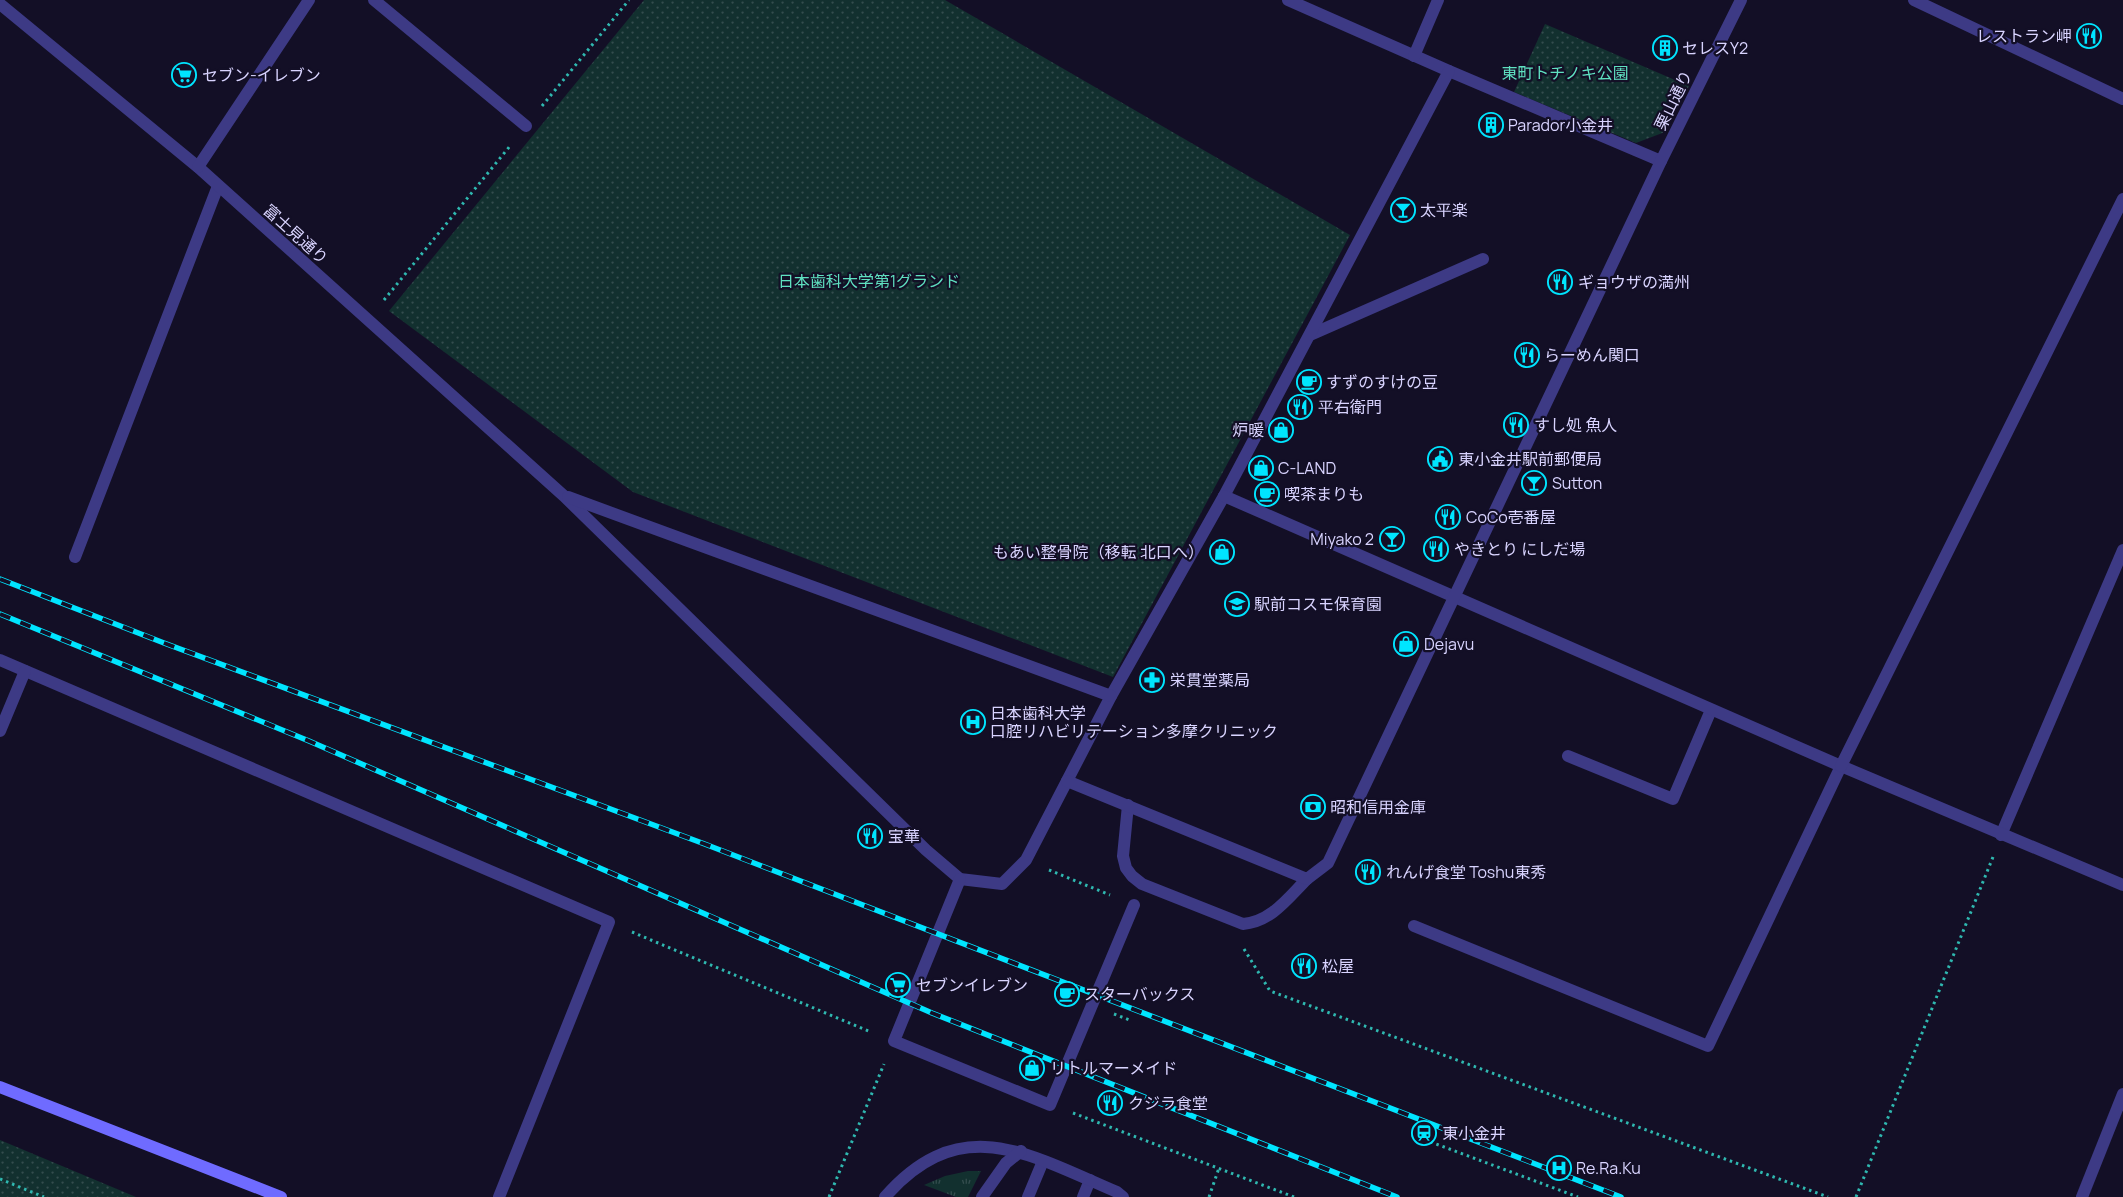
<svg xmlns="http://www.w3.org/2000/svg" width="2123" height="1197" font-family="Manrope,'Noto Sans JP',sans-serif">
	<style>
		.grass { fill: url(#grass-tufts) }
		.park { fill: url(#park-dots) }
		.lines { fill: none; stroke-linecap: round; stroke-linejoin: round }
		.path { stroke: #2fb8b0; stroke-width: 3; stroke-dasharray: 2.5 4; stroke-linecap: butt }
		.lane { stroke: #3d3a85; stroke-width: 12 }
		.street { stroke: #3d3a85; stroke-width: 12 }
		.secondary { stroke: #6f6bff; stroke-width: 12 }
		.rail-casing { stroke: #00e5ff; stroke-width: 5.5 }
		.rail { stroke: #130f26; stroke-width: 4; stroke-dasharray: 11; stroke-linecap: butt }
		.labels { text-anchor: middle; stroke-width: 4.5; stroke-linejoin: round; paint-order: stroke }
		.poi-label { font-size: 16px; fill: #d9d4ff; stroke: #130f26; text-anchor: start }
		.park-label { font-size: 16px; fill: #5fe0c0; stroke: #130f26 }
		.street-label { font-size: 16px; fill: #d9d4ff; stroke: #130f26 }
	</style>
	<defs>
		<pattern id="grass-tufts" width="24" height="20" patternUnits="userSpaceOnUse" patternTransform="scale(1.25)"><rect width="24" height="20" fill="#12302f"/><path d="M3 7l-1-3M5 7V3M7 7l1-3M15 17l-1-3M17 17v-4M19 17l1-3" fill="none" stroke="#344d4e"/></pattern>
		<pattern id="park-dots" width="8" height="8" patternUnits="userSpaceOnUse" patternTransform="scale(1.25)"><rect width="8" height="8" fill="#12302f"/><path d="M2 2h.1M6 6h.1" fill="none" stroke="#344d4e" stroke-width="1.8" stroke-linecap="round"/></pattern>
	</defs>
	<rect width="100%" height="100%" fill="#130f26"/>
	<!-- grass -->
	<path class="grass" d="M 968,1171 L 981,1171 L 968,1197 L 956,1197 L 924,1185 L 945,1176 Z"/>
	<!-- park -->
	<g class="park">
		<path d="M 644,0 L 945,0 L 1350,235 L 1113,677 L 633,492 L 389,311 Z"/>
		<path d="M 1545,24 L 1689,86 L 1665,132 L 1636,143 L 1514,92 Z"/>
		<path d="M 0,1140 L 136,1197 L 0,1197 Z"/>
	</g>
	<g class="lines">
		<!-- path -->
		<g class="path">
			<path d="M 542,106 L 629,0"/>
			<path d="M 384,300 L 510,146"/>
			<path d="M 1049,870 L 1110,895"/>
			<path d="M 632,932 L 871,1032"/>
			<path d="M 1244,949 L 1270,991 L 1828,1197"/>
			<path d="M 1114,1014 L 1132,1021"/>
			<path d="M 1073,1113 L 1294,1197"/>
			<path d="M 1412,1135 L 1578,1197"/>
			<path d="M 0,1179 L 44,1197"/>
			<path d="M 829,1197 L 884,1064"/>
			<path d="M 1209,1197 L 1219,1168"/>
			<path d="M 1856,1197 L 1993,857"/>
		</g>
		<!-- lane -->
		<g class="lane">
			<path d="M 1310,335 L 1483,259"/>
			<path d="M 75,557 L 218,186"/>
			<path d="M 1568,756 L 1673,799 L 1711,710"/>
			<path d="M 1128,805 L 1123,856 L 1126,868 L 1132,876 L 1142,884 L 1243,924 C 1271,922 1288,898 1307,879"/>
			<path d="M 2001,835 L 2123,550"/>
			<path d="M 1414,926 L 1708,1046 L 1841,766"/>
			<path d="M 1028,1197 L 1043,1161"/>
			<path d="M 1083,1197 L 1090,1180"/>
		</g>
		<!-- street -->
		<g class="street">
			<path d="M 374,0 L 526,126"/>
			<path d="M 1288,0 L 1449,71 L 1661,161"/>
			<path d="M 1914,0 L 2123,99"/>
			<path d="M 0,4 L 198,167 L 564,496 L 926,850 L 960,879 L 1002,884 L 1026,860 L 1111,696 L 1224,496 L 1449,71"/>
			<path d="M 1414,56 L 1438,0"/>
			<path d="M 198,167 L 309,0"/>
			<path d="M 1224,496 L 1841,766 L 2123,885"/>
			<path d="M 568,497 L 1111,696"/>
			<path d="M 0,660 L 609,922 L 499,1197"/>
			<path d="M 0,731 L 25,671"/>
			<path d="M 1841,766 L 2123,199"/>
			<path d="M 1067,781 L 1307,879 L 1328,863 L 1661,161 L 1741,0"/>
			<path d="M 960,879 L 894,1041 L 1050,1105 L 1134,905"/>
			<path d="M 885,1197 C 961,1110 1030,1155 1117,1192 L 1123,1197"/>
			<path d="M 982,1197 L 1006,1163 L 1021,1151"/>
			<path d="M 2082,1197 L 2123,1094"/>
		</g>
		<!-- secondary -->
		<path class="secondary" d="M 0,1087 L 281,1197"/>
		<defs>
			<g id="rail">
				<path d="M 0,579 L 164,643 L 702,843 L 1621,1197"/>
				<path d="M 0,614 L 309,741 L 932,1013 L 1397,1197"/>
			</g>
		</defs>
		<!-- rail casing -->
		<use href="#rail" class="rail-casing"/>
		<!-- rail -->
		<use href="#rail" class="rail"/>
	</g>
	<!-- icons -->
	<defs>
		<symbol id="restaurant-ring" viewBox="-11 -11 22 22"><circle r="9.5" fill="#130f26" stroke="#00e5ff" stroke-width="1.5"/><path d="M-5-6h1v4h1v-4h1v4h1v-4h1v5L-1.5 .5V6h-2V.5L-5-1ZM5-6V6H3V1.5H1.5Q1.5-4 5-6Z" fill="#00e5ff"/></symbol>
		<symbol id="building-ring" viewBox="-11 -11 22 22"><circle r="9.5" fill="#130f26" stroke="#00e5ff" stroke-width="1.5"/><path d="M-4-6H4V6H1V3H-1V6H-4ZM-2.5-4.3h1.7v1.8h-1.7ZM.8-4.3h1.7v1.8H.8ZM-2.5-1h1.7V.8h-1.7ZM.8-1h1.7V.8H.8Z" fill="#00e5ff"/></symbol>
		<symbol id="supermarket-ring" viewBox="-11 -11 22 22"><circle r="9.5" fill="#130f26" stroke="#00e5ff" stroke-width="1.5"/><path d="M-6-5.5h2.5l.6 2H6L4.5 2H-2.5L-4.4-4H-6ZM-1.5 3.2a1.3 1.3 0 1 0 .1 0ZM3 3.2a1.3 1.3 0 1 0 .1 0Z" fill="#00e5ff"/></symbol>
		<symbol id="bar-ring" viewBox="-11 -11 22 22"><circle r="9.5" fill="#130f26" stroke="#00e5ff" stroke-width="1.5"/><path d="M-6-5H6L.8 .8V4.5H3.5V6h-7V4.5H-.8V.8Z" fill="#00e5ff"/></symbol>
		<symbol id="cafe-ring" viewBox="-11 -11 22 22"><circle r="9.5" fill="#130f26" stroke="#00e5ff" stroke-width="1.5"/><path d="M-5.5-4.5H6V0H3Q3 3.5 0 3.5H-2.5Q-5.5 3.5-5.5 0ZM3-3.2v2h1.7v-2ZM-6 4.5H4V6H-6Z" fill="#00e5ff"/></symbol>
		<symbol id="shop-ring" viewBox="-11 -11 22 22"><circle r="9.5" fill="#130f26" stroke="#00e5ff" stroke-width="1.5"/><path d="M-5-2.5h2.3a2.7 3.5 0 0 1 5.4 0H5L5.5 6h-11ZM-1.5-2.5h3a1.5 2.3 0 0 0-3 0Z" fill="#00e5ff"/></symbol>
		<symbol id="civic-ring" viewBox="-11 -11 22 22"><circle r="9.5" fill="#130f26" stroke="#00e5ff" stroke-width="1.5"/><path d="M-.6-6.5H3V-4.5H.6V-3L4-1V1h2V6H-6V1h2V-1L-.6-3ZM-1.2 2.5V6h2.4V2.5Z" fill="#00e5ff"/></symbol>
		<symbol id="school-ring" viewBox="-11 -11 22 22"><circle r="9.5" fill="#130f26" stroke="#00e5ff" stroke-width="1.5"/><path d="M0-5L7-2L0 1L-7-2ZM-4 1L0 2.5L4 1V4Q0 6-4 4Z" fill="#00e5ff"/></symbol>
		<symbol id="pharmacy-ring" viewBox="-11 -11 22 22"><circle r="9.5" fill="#130f26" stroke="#00e5ff" stroke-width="1.5"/><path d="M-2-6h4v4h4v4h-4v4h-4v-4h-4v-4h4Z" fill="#00e5ff"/></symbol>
		<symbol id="hospital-ring" viewBox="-11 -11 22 22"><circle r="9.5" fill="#130f26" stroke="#00e5ff" stroke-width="1.5"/><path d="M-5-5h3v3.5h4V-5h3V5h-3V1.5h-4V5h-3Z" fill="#00e5ff"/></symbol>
		<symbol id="bank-ring" viewBox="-11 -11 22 22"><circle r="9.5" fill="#130f26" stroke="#00e5ff" stroke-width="1.5"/><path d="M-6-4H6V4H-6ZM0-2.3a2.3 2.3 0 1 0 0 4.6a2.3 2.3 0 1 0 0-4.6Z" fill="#00e5ff"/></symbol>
		<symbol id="station-ring" viewBox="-11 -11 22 22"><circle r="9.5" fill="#130f26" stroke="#00e5ff" stroke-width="1.5"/><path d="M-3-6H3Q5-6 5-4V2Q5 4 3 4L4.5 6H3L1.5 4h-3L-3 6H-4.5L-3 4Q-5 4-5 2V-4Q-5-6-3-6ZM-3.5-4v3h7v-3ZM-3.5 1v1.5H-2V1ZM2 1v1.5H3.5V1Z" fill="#00e5ff"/></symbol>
	</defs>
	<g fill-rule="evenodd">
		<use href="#restaurant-ring" x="2075" y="22" width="28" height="28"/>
		<use href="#building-ring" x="1651" y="34" width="28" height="28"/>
		<use href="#supermarket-ring" x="170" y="61" width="28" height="28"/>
		<use href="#building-ring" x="1477" y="111" width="28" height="28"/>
		<use href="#bar-ring" x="1389" y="196" width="28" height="28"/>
		<use href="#restaurant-ring" x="1546" y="268" width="28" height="28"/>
		<use href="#restaurant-ring" x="1513" y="341" width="28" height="28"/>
		<use href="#cafe-ring" x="1295" y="368" width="28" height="28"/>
		<use href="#restaurant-ring" x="1286" y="393" width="28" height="28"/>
		<use href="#restaurant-ring" x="1502" y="411" width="28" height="28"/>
		<use href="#shop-ring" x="1267" y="416" width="28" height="28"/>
		<use href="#civic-ring" x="1426" y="445" width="28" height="28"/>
		<use href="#shop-ring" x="1247" y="454" width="28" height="28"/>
		<use href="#bar-ring" x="1520" y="469" width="28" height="28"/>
		<use href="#cafe-ring" x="1253" y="480" width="28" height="28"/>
		<use href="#restaurant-ring" x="1434" y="503" width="28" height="28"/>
		<use href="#bar-ring" x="1378" y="525" width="28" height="28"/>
		<use href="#restaurant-ring" x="1422" y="535" width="28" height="28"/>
		<use href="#shop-ring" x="1208" y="538" width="28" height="28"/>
		<use href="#school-ring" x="1223" y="590" width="28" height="28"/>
		<use href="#shop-ring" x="1392" y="630" width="28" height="28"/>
		<use href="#pharmacy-ring" x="1138" y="666" width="28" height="28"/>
		<use href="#hospital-ring" x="959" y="708" width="28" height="28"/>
		<use href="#bank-ring" x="1299" y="793" width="28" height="28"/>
		<use href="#restaurant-ring" x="856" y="822" width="28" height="28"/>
		<use href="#restaurant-ring" x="1354" y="858" width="28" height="28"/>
		<use href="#restaurant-ring" x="1290" y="952" width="28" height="28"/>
		<use href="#supermarket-ring" x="884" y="971" width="28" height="28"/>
		<use href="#cafe-ring" x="1053" y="980" width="28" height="28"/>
		<use href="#shop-ring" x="1018" y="1054" width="28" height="28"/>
		<use href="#restaurant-ring" x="1096" y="1089" width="28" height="28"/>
		<use href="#station-ring" x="1410" y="1119" width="28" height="28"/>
		<use href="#hospital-ring" x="1545" y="1154" width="28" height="28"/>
	</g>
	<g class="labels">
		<!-- poi labels -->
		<g class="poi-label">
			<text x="2072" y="42" text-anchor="end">レストラン岬</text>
			<text x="1682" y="54">セレスY2</text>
			<text x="202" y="81">セブン-イレブン</text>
			<text x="1508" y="131">Parador小金井</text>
			<text x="1420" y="216">太平楽</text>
			<text x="1578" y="288">ギョウザの満州</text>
			<text x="1544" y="361">らーめん関口</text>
			<text x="1326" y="388">すずのすけの豆</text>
			<text x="1318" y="413">平右衛門</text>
			<text x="1534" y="431">すし処 魚人</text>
			<text x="1264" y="436" text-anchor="end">炉暖</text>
			<text x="1458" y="465">東小金井駅前郵便局</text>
			<text x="1278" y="474">C-LAND</text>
			<text x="1552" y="489">Sutton</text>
			<text x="1284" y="500">喫茶まりも</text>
			<text x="1466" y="523">CoCo壱番屋</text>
			<text x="1374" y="545" text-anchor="end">Miyako 2</text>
			<text x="1454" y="555">やきとり にしだ場</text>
			<text x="1204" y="558" text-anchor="end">もあい整骨院（移転 北口へ）</text>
			<text x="1254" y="610">駅前コスモ保育園</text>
			<text x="1424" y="650">Dejavu</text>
			<text x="1170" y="686">栄貫堂薬局</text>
			<text x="990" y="719">日本歯科大学<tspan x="990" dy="18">口腔リハビリテーション多摩クリニック</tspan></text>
			<text x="1330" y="813">昭和信用金庫</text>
			<text x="888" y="842">宝華</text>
			<text x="1386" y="878">れんげ食堂 Toshu東秀</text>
			<text x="1322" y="972">松屋</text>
			<text x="916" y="991">セブンイレブン</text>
			<text x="1084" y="1000">スターバックス</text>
			<text x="1050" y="1074">リトルマーメイド</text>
			<text x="1128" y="1109">クジラ食堂</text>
			<text x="1442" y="1139">東小金井</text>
			<text x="1576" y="1174">Re.Ra.Ku</text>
		</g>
		<!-- park labels -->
		<g class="park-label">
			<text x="1565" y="79">東町トチノキ公園</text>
			<text x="869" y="287">日本歯科大学第1グランド</text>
		</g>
		<!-- street labels -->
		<g class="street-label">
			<text transform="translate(1673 100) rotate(-64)" y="6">栗山通り</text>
			<text transform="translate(296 234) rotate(42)" y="6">富士見通り</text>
		</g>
	</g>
</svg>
